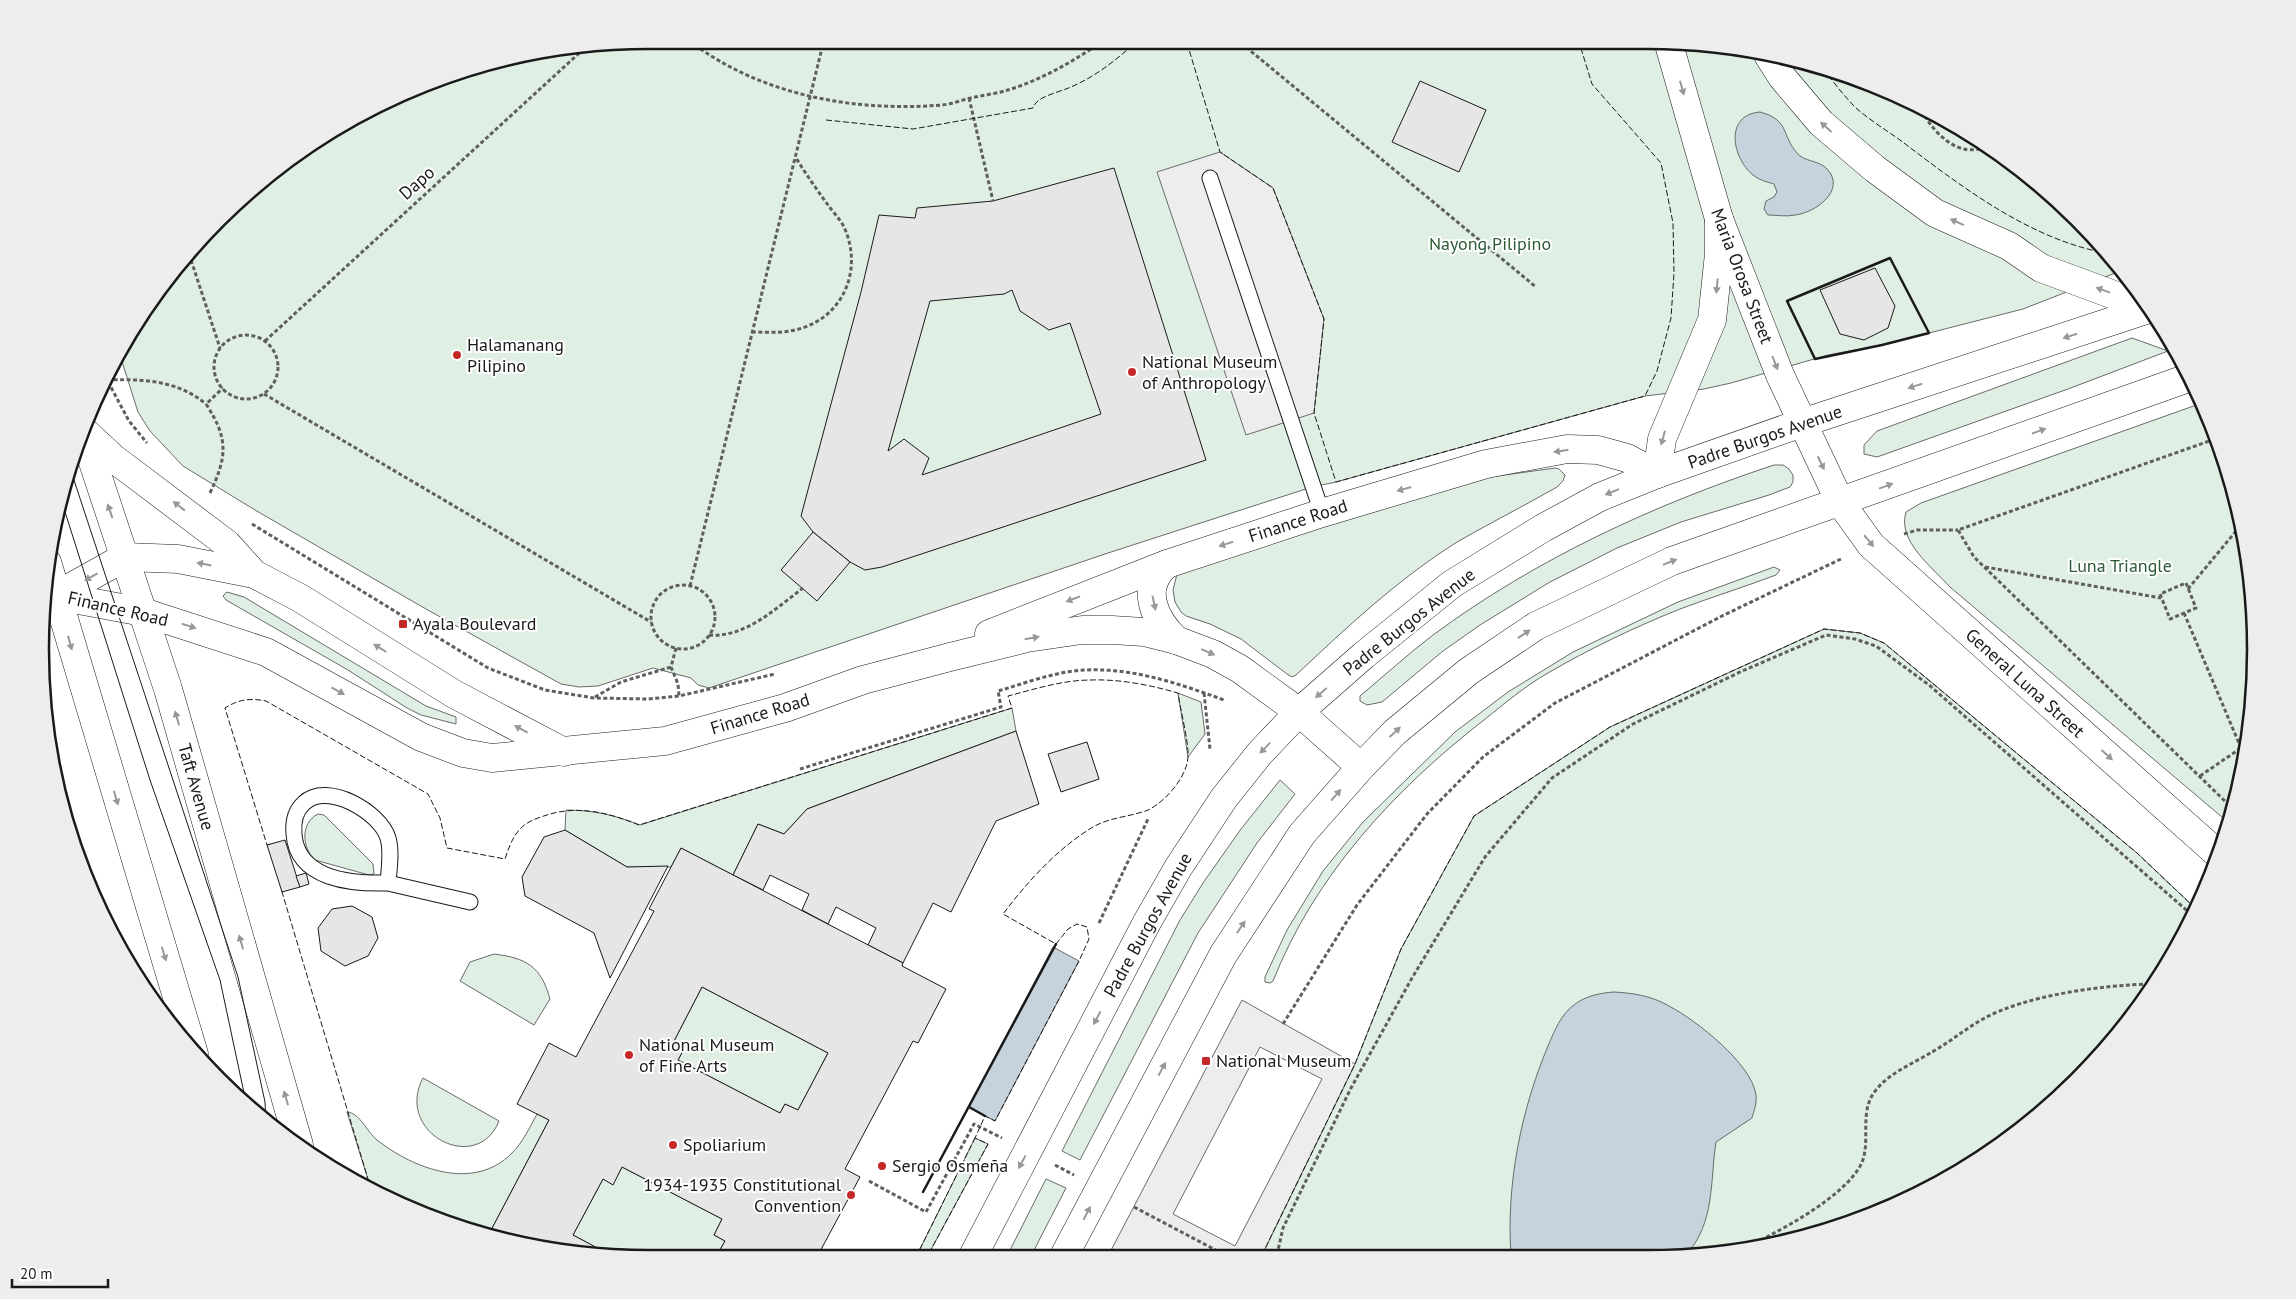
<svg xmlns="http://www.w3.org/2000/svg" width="2296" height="1299" font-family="'PT Sans',sans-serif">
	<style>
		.green { fill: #e0efe3; stroke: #6a6a6a }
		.parking { fill: #ededed; stroke: #6a6a6a; fill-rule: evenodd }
		.water { fill: #c6d2dc; stroke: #6a6a6a }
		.building { fill: #e6e6e6; stroke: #1a1a1a; fill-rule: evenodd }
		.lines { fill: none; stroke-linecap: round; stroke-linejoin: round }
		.service-casing { stroke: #1a1a1a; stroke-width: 17 }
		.tertiary-casing { stroke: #1a1a1a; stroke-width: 29 }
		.secondary-casing { stroke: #1a1a1a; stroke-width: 29 }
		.primary-casing { stroke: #1a1a1a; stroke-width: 29 }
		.path { stroke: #5f5f5f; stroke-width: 3; stroke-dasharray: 4 2.5; stroke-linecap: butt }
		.service { stroke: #fff; stroke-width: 15 }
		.tertiary { stroke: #fff; stroke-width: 28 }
		.secondary { stroke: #fff; stroke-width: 28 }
		.primary { stroke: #fff; stroke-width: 28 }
		.tram { stroke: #1a1a1a; stroke-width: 1 }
		.fence { stroke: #1a1a1a; stroke-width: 1; stroke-dasharray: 6 2.5; stroke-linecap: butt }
		.wall { stroke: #1a1a1a; stroke-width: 2.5 }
		.oneway { fill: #989898 }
		.poi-dot { fill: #c62828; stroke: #fff; stroke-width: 2 }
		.labels { text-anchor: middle; stroke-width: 4; stroke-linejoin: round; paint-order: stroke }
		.street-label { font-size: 18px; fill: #1a1a1a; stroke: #fff }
		.park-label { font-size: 18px; fill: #2b5a34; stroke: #fff }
		.poi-label { font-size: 18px; fill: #1a1a1a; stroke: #fff; text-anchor: start }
		.rim { fill: none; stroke: #1a1a1a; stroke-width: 2.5 }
	</style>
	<rect width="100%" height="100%" fill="#fff"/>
	<!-- green -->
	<g class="green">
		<path d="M 1686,41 L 1805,61 L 1951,122 L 2049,191 L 2123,270 L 2023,309 L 1882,345 L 1828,355 L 1731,383 L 1704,389 L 1645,396 L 1336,482 L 1312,487 L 1108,553 L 709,688 L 698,685 L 691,678 L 653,668 L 598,686 L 579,687 L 561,684 L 426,609 L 255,510 L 183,466 L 150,431 L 138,412 L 119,352 L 143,311 L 218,219 L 279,166 L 380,103 L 454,72 L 570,45 Z"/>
		<path d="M 2132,338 L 2168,351 L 2068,389 L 1877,457 L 1864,454 L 1864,445 L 1877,431 Z"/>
		<path d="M 2202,403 L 2235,492 L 2255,610 L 2251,729 L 2229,823 L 1950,587 C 1932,567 1897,541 1906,512 L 1921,503 Z"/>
		<path d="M 1774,465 L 1783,465 L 1789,469 L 1793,475 L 1793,482 L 1790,487 L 1769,495 L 1681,522 L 1617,548 L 1550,582 L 1480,625 L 1443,651 L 1382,702 L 1367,705 L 1360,701 L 1360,696 C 1384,676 1408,654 1433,635 C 1536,559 1653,505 1774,465 Z"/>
		<path d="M 1555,468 L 1559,469 L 1565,475 L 1563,481 L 1557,487 C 1524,506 1490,523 1457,542 C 1398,579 1346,628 1296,675 L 1292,677 L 1287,674 L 1241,639 L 1210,624 L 1186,616 L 1181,612 L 1175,602 L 1173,590 L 1177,574 L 1182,567 L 1476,479 Z"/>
		<path d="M 1774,567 L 1780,570 L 1776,575 C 1744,587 1712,597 1680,609 C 1635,627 1589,649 1548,673 C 1525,686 1504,704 1484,720 C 1395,789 1315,875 1273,981 L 1270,983 L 1265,982 L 1265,977 L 1287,930 L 1323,871 L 1363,822 L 1455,732 L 1508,692 L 1573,652 L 1678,602 Z"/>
		<path d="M 227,592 L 244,597 L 426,706 L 456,717 L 456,724 L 421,715 L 407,708 L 348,670 L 226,600 L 223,596 Z"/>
		<path d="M 1824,629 L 1860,633 L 1884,643 L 2137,853 L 2195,908 L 2174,955 L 2078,1080 L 1985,1156 L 1843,1227 L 1726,1254 L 1262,1255 L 1355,1064 L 1401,949 L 1474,816 L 1610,727 Z"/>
		<path d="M 1178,693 L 1201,702 L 1205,734 L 1188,757 Z"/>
		<path d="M 1012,708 L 1016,731 L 807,809 L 784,834 L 758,824 L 733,875 L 681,848 L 671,867 L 627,867 L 565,830 L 566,810 C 592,810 615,815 640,825 Z"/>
		<path d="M 1280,780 L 1295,794 L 1257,843 L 1198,933 L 1080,1160 L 1062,1151 L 1180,920 L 1203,883 L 1241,829 Z"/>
		<path d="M 318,814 L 324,815 L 373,864 L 374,874 L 369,875 L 315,860 C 302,848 300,823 318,814 Z"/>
		<path d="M 494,954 C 526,958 541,966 550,999 L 534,1025 L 460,981 L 470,962 Z"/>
		<path d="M 702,987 L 828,1053 L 798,1110 L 785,1104 L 780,1113 L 678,1060 L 684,1049 L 673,1043 Z"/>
		<path d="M 423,1078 L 499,1121 C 477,1176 394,1133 423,1078 Z"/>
		<path d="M 347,1112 C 360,1113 367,1132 377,1140 C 414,1169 474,1192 512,1153 C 523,1142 530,1127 537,1114 L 549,1120 L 489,1234 L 454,1227 L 371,1189 Z"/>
		<path d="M 975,1138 L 988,1144 L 927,1257 L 916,1257 Z"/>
		<path d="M 622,1167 L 722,1219 L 714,1235 L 725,1241 L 716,1257 L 616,1258 L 573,1235 L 603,1179 L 613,1184 Z"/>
		<path d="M 1046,1179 L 1066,1188 L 1031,1256 L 1007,1256 Z"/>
	</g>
	<!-- parking -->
	<g class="parking">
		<path d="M 1220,152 L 1273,188 L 1324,319 L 1314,413 L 1246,435 L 1157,172 Z"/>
		<path d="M 1242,1000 L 1355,1064 L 1262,1255 L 1108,1256 ZM 1260,1047 L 1322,1079 L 1235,1246 L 1173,1214 Z"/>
	</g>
	<!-- water -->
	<g class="water">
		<path d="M 1760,112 C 1790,120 1781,135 1797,153 C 1804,162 1819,160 1827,169 C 1847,190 1815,213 1795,215 C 1786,217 1777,215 1768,215 L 1764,209 L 1766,201 L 1774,197 L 1777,192 L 1774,184 C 1767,182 1759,180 1753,175 C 1732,158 1724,115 1760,112 Z"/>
		<path d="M 1053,947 L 1079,961 L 995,1121 L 969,1107 Z"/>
		<path d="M 1614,992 C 1633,993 1652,996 1669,1006 C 1696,1020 1752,1064 1756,1095 C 1757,1103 1754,1111 1752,1118 L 1716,1142 C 1710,1181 1715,1222 1687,1254 L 1511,1255 C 1506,1185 1521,1110 1548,1046 C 1554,1032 1561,1014 1574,1005 C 1585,996 1600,993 1614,992 Z"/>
	</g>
	<!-- building -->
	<g class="building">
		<path d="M 1420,81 L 1486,110 L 1459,172 L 1392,142 Z"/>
		<path d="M 1114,168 L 1206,460 L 882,567 L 865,570 L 850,562 L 813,532 L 801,516 L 861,292 L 879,215 L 915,218 L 917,208 L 993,201 ZM 1012,290 L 1020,311 L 1049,330 L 1070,323 L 1101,414 L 922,475 L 929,458 L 904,439 L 888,451 L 930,301 L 1004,294 Z"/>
		<path d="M 1875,268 L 1895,306 L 1888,328 L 1864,340 L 1840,334 L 1820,290 Z"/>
		<path d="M 813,532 L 850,562 L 817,601 L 781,570 Z"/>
		<path d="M 1016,731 L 1039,804 L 996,821 L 951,912 L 933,903 L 903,963 L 868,945 L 876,928 L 836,907 L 828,924 L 802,910 L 809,894 L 770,875 L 763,890 L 733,875 L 758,824 L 784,834 L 807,809 Z"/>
		<path d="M 1087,742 L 1099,779 L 1061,792 L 1048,754 Z"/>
		<path d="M 565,830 L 627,867 L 668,866 L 610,978 L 594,933 L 525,896 L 522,877 L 544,837 Z"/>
		<path d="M 285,840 L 300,887 L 282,892 L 267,845 Z"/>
		<path d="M 681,848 L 903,963 L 902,966 L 946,989 L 918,1043 L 913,1041 L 845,1169 L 860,1177 L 817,1257 L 812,1257 L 803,1252 L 800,1257 L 716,1257 L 725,1241 L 714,1235 L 722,1219 L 622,1167 L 613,1185 L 603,1179 L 573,1235 L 616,1258 L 489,1234 L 549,1120 L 517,1104 L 549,1043 L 576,1057 L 654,911 L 649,909 ZM 702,987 L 828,1053 L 798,1110 L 785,1104 L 780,1113 L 678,1060 L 684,1049 L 673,1043 Z"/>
		<path d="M 306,873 L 309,884 L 300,887 L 296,876 Z"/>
		<path d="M 352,906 L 372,917 L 378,938 L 368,956 L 345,966 L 321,951 L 318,928 L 332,909 Z"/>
	</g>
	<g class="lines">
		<defs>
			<g id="service">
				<path d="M 1210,178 L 1322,513"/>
				<path d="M 388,883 C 353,884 297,880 294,834 C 293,823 295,811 304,803 C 327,781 380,812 388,838 C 392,852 389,869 388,883 L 470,902"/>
			</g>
			<g id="tertiary">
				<path d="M 1668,41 L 1719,219 L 1780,375 L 1840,502 L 1871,545 L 2219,855"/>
				<path d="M 1768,55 L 1782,77 L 1821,123 L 1875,169 L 1935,213 L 2009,246 L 2041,268 L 2149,308"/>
			</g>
			<g id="secondary">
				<path d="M 1167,564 C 1139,587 1154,619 1176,640"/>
				<path d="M 57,596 L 143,612 L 266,652 L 421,737 L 463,753 L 492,758 L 665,741 L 785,708 L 863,680 L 950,657 L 1027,638 L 1082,630 L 1112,630 L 1144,632 L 1176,640 L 1213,654 L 1240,669 L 1299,712 L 1361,767"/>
				<path d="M 50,599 L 125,557 L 178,559 L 254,574 L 300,598 L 454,694 L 564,752"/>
				<path d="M 989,634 L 1167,564 L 1322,513 L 1486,464 L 1567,449 L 1598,450 L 1627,458 L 1657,474"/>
			</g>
			<g id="primary">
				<path d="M 84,431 L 113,458 L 227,544 L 254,574"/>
				<path d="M 83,432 L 168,689 L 299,1145"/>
				<path d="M 1657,474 L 1662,439 L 1712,320 L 1719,254 L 1719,219"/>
				<path d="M 47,562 L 194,1054"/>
				<path d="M 973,1256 L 1146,924 L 1178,868 L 1224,798 L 1260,753 L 1299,712 L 1364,655 L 1452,584 L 1543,528 L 1600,497 L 1657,474 L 1802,423 L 2149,309"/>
				<path d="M 1064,1256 L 1223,955 L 1302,834 L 1361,767 L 1395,732 L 1469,671 L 1536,626 L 1672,561 L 2191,377"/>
			</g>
		</defs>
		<!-- service casing -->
		<use href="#service" class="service-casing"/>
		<!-- tertiary casing -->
		<use href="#tertiary" class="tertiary-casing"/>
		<!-- secondary casing -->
		<use href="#secondary" class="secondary-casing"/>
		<!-- primary casing -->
		<use href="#primary" class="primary-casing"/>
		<!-- path -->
		<g class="path">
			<path d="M 1241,43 L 1536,287"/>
			<path d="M 695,45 C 765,96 856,112 942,105 C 953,104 964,99 975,97 C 986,95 998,93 1008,90 C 1041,80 1072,62 1100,43"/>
			<path d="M 969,98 L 993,201"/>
			<path d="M 1922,110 C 1929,126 1946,145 1964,149 C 1971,151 1981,149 1988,148"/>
			<path d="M 189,254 L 220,348"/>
			<path d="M 752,332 C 764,332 778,333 790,331 C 840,323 865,273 844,227 C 840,219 833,212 828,205 C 817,190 806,174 796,158"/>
			<circle cx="246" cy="367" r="32"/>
			<path d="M 265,341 L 588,45"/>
			<path d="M 105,376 L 129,421 L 147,443"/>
			<path d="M 107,380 C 143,379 177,380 206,404"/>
			<path d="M 264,394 L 651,622"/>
			<path d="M 2215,439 L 1958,530 L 1974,557 L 2232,808"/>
			<path d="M 210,493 C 227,457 229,439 206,404 L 223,388"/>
			<path d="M 252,524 L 488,668 L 545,690 L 594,698 L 648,699 L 679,696 L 775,674"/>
			<path d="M 1904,534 L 1917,530 L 1958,530"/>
			<path d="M 1985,567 L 2161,598"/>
			<path d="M 2186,583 L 2196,608 L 2170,619 L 2160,594 Z"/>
			<circle cx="683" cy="617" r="32"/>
			<path d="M 690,586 L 823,44"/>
			<path d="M 2188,589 L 2241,525"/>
			<path d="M 2184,613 L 2241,748"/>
			<path d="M 709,635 C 745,638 775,609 803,588"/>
			<path d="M 676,648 L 671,667 L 678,684 L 679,696"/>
			<path d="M 1204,693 L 1210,749"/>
			<path d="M 595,697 L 621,682 L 671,667"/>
			<path d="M 800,769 L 1001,707 L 998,691 C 1026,683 1056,671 1087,670 C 1134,668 1180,684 1224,700"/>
			<path d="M 2200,776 L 2241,748 L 2246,750"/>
			<path d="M 1099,923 L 1148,819"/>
			<path d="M 1283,1024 L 1357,905 L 1427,814 L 1483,757 L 1555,703 L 1724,615 L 1843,558"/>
			<path d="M 1055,1165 L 1074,1175"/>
			<path d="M 869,1181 L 926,1212 L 974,1124 L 1002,1138"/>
			<path d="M 1134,1207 L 1227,1256"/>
			<path d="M 1737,1251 C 1770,1237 1856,1193 1864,1156 C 1869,1134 1860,1109 1876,1090 C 1889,1073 1914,1063 1932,1052 C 1950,1042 1965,1029 1983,1019 C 2026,995 2103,985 2152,984"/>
			<path d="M 1277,1255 L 1283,1228 L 1351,1088 L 1412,978 L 1485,857 L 1552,778 L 1633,724 L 1740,672 L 1826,635 L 1855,639 L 1876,646 L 1929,685 L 2192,915"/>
		</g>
		<!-- service -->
		<use href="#service" class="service"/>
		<!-- tertiary -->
		<use href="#tertiary" class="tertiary"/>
		<!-- secondary -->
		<use href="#secondary" class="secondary"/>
		<!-- primary -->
		<use href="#primary" class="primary"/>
		<!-- tram -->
		<g class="tram">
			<path d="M 70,468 L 238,977 L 265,1102 L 266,1121"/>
			<path d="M 60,496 L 150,780 L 220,980 L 247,1107"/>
		</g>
		<!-- fence -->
		<g class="fence">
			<path d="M 1187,43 L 1220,152 L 1273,188 L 1324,319 L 1314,413 L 1336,482 L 1645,396 L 1657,371 L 1671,318 L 1674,273 L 1673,223 L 1661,163 L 1592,84 L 1579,42"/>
			<path d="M 1823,69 C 1833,81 1843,95 1855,107 C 1869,120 1888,131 1904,143 C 1963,188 2032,240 2106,253"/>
			<path d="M 826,120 L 913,129 L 1033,108 C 1036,97 1056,93 1066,89 C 1092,79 1114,62 1135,43"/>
			<path d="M 270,844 L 267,845 L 225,708 C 239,699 251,698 266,701 L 428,794 L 440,818 L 447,848 L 505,859 C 508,850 511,841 516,834 C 522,825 531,820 541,817 C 575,804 607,812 639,825 L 1012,708 L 1008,696 C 1035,689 1063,680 1091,680 C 1120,679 1150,685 1178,693 C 1180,709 1189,742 1188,757 C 1187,777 1165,802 1148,810 C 1130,817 1110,817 1093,827 C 1058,848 1028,881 1003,914 L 1056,944 L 1068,929 L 1077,924 L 1087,927 L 1089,939 L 1079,961 L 995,1121 L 985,1116 L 975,1138 L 988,1144 L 927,1257"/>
			<path d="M 283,892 L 282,892 L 371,1189"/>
			<path d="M 1262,1255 L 1355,1064 L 1401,949 L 1474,816 L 1610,727 L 1824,629 L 1860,633 L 1884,643 L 2137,853 L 2195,908"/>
			<path d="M 916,1257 L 975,1138"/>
		</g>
		<!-- wall -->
		<g class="wall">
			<path d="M 1890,258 L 1929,333 L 1882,345 L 1815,359 L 1787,301 Z"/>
			<path d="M 969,1107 L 985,1116"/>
			<path d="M 923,1192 L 1056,944"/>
		</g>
	</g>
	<!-- one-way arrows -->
	<defs><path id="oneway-solid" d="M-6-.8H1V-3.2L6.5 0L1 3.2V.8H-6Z" transform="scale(1.25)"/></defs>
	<g class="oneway">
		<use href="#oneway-solid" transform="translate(1682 88) rotate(74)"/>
		<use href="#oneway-solid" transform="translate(1826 127) rotate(-138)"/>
		<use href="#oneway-solid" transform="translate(1957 222) rotate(-156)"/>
		<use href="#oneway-solid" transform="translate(1717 286) rotate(95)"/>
		<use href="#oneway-solid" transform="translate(2103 290) rotate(-160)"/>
		<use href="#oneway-solid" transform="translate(2070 336) rotate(162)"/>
		<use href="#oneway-solid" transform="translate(1775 363) rotate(69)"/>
		<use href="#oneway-solid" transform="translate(1915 386) rotate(162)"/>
		<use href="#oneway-solid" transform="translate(2039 431) rotate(-20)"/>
		<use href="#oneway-solid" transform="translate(1663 438) rotate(105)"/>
		<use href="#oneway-solid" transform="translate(1561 451) rotate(171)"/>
		<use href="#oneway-solid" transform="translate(1821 463) rotate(64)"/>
		<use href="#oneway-solid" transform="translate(1886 486) rotate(-20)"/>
		<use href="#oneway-solid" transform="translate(1404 489) rotate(164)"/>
		<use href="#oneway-solid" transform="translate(1612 492) rotate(158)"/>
		<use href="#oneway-solid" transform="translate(179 506) rotate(-142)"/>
		<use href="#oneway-solid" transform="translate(110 511) rotate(-109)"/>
		<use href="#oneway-solid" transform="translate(1869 541) rotate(50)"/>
		<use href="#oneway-solid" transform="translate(1226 544) rotate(162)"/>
		<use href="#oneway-solid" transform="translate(1670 562) rotate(-22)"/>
		<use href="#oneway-solid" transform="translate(204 564) rotate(-169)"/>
		<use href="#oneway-solid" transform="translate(91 577) rotate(151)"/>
		<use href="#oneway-solid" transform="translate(1073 599) rotate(159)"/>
		<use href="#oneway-solid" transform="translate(1154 603) rotate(78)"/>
		<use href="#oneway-solid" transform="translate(189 626) rotate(18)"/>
		<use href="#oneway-solid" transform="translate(1524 634) rotate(-34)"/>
		<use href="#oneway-solid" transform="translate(1032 638) rotate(-10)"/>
		<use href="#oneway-solid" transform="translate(70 643) rotate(74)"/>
		<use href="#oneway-solid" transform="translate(380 648) rotate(-148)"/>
		<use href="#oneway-solid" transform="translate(1208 652) rotate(23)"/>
		<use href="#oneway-solid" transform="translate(338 691) rotate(29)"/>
		<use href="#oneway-solid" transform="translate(1321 693) rotate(139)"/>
		<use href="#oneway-solid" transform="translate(177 718) rotate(-106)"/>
		<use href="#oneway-solid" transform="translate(521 729) rotate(-152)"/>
		<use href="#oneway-solid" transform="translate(1395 732) rotate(-43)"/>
		<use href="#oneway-solid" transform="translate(1265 748) rotate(134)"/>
		<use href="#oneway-solid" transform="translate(2107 755) rotate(42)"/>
		<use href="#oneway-solid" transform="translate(1336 795) rotate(-49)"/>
		<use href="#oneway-solid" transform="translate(116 798) rotate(73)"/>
		<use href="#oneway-solid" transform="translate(1241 927) rotate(-57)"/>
		<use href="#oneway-solid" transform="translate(241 942) rotate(-106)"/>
		<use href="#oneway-solid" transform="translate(164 954) rotate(73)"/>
		<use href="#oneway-solid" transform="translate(1097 1018) rotate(118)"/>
		<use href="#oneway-solid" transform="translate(1162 1069) rotate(-62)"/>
		<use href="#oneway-solid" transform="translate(286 1098) rotate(-106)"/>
		<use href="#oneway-solid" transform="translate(1022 1162) rotate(118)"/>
		<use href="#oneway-solid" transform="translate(1087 1213) rotate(-63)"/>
	</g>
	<!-- markers -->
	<g class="poi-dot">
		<circle cx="457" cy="355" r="5"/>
		<circle cx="1132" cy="372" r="5"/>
		<rect x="398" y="619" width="10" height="10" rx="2.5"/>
		<circle cx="629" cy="1055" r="5"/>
		<rect x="1201" y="1056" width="10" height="10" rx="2.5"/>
		<circle cx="673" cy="1145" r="5"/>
		<circle cx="882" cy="1166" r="5"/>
		<circle cx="851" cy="1195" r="5"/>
	</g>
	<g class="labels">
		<!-- street labels -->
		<g class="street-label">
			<text transform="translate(417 183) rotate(-42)" y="6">Dapo</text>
			<text transform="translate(1742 276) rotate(69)" y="6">Maria Orosa Street</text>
			<text transform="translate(1765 437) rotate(-19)" y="6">Padre Burgos Avenue</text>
			<text transform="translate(1298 521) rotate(-18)" y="6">Finance Road</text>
			<text transform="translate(118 609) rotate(13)" y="6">Finance Road</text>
			<text transform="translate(1409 622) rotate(-38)" y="6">Padre Burgos Avenue</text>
			<text transform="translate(2025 683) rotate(42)" y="6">General Luna Street</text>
			<text transform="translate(760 714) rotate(-17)" y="6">Finance Road</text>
			<text transform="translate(196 787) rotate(74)" y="6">Taft Avenue</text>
			<text transform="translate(1148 925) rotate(-61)" y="6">Padre Burgos Avenue</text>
		</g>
		<!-- park labels -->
		<g class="park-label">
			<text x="1490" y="250">Nayong Pilipino</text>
			<text x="2120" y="572">Luna Triangle</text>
		</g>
		<!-- poi labels -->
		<g class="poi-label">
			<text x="467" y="351">Halamanang<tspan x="467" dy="21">Pilipino</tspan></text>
			<text x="1142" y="368">National Museum<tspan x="1142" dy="21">of Anthropology</tspan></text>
			<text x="413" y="630">Ayala Boulevard</text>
			<text x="639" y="1051">National Museum<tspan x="639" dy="21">of Fine Arts</tspan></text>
			<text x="1216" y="1067">National Museum</text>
			<text x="683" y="1151">Spoliarium</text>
			<text x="892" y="1172">Sergio Osmeña</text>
			<text x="841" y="1191" text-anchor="end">1934-1935 Constitutional<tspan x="841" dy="21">Convention</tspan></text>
		</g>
	</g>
	<!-- crop -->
	<path d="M0 0H2296V1299H0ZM649 49H1647A600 600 0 0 1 2247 649V650A600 600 0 0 1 1647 1250H649A600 600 0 0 1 49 650V649A600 600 0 0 1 649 49Z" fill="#ededed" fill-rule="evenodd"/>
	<path class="rim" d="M649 49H1647A600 600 0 0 1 2247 649V650A600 600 0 0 1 1647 1250H649A600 600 0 0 1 49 650V649A600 600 0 0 1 649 49Z"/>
	<!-- scale -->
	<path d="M12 1279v8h96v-8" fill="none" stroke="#1a1a1a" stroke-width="2.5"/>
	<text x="20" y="1279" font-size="15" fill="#1a1a1a" stroke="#ffffff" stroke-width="4" paint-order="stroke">20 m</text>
</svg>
